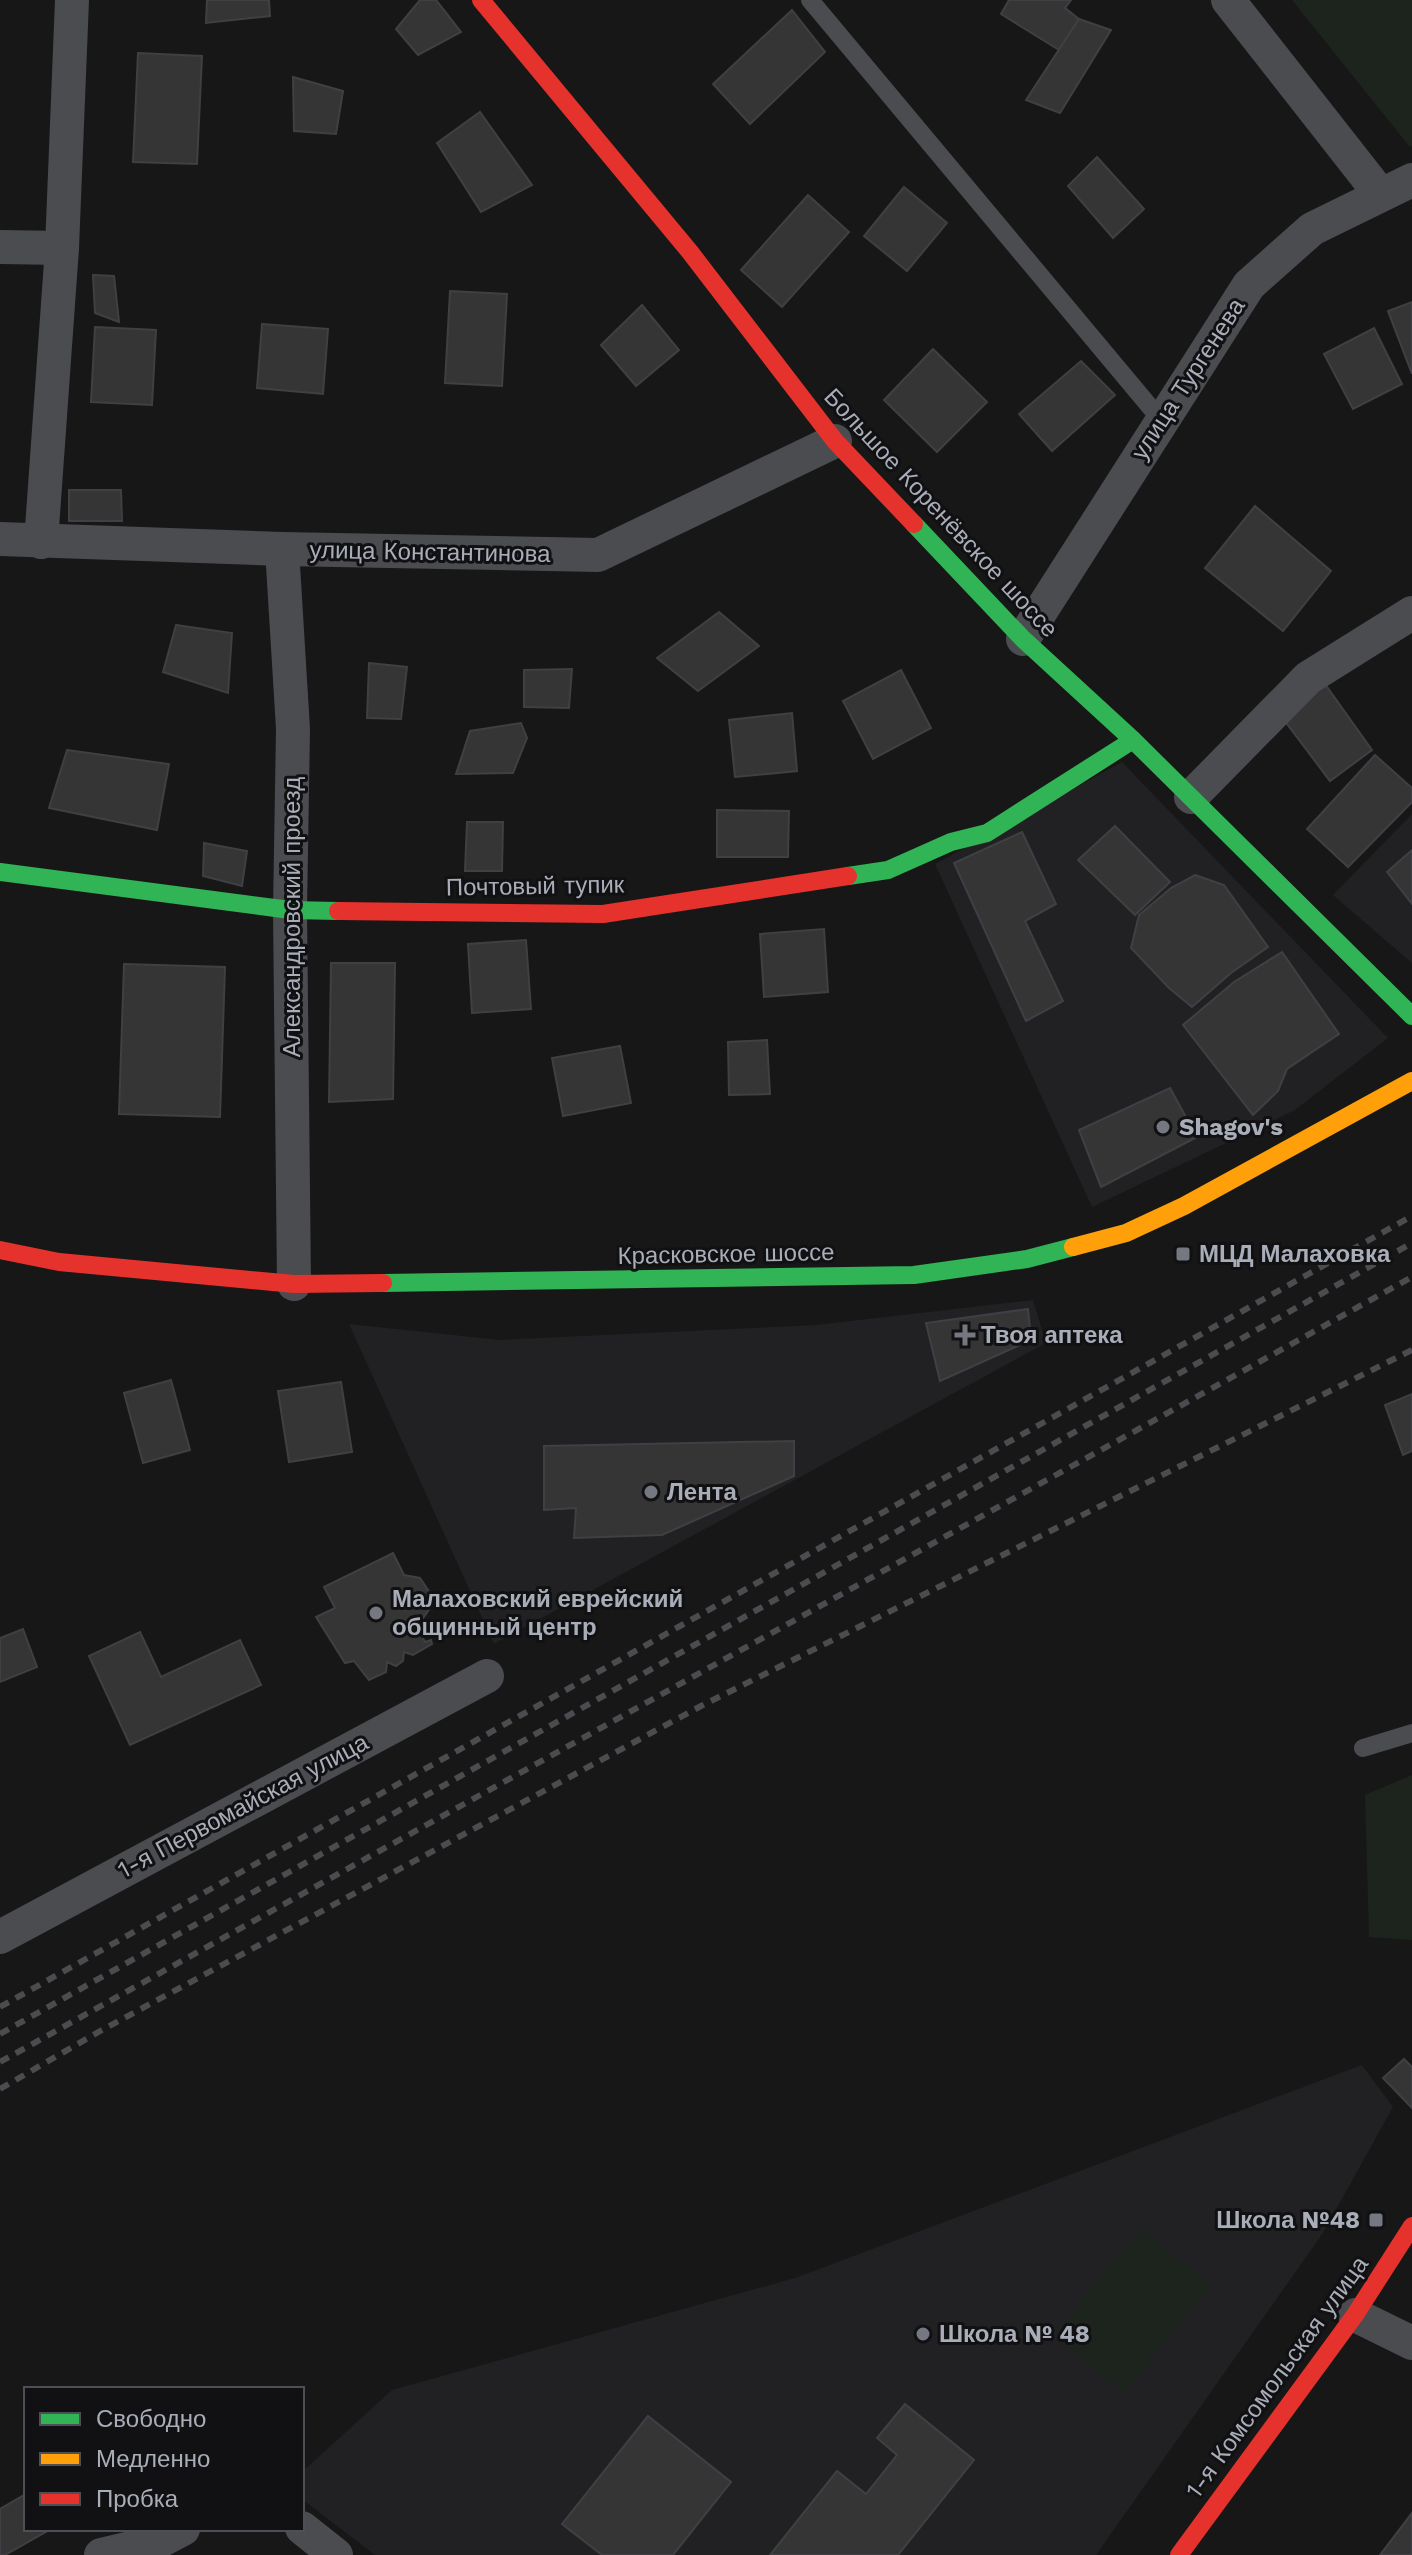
<svg xmlns="http://www.w3.org/2000/svg" width="1412" height="2555" font-family="'Work Sans',sans-serif">
	<style>
		.built { fill: #212123 }
		.green { fill: #1d241e }
		.building { fill: #353536; stroke: #3f4043; stroke-width: 2 }
		.lines { fill: none; stroke-linecap: round; stroke-linejoin: round }
		.lane { stroke: #4b4c50; stroke-width: 18 }
		.street { stroke: #4b4c50; stroke-width: 34 }
		.fast { stroke: #30b455; stroke-width: 18 }
		.slow { stroke: #ff9f0a; stroke-width: 18 }
		.jam { stroke: #e5322d; stroke-width: 18 }
		.rail { stroke: #4b4c4f; stroke-width: 6; stroke-dasharray: 10 8; stroke-linecap: butt }
		.poi-dot { fill: #757880; stroke: #111113; stroke-width: 3 }
		.labels { text-anchor: middle; stroke-width: 6; stroke-linejoin: round; paint-order: stroke }
		.street-label { font-size: 24px; fill: #a8adb8; stroke: #111113 }
		.poi-label { font-size: 24px; font-weight: bold; fill: #a8adb8; stroke: #111113; text-anchor: start }
	</style>
	<rect width="100%" height="100%" fill="#171717"/>
	<!-- built -->
	<g class="built">
		<path d="M 1122,762 L 1388,1038 L 1295,1110 L 1092,1207 L 935,864 Z"/>
		<path d="M 1412,814 L 1412,963 L 1333,895 Z"/>
		<path d="M 1033,1300 L 1046,1343 L 494,1644 L 349,1324 L 500,1340 L 816,1325 Z"/>
		<path d="M 1362,2065 L 1393,2107 L 1323,2233 L 1096,2555 L 375,2555 L 302,2499 L 302,2472 L 392,2390 L 795,2278 Z"/>
	</g>
	<!-- green -->
	<g class="green">
		<path d="M 1292,0 L 1412,0 L 1412,146 L 1410,147 Z"/>
		<path d="M 1412,1775 L 1412,1940 L 1369,1937 L 1365,1795 Z"/>
		<path d="M 1140,2228 L 1211,2285 L 1124,2393 L 1053,2336 Z"/>
	</g>
	<!-- building -->
	<g class="building">
		<path d="M 207,0 L 269,0 L 270,16 L 206,23 Z"/>
		<path d="M 420,0 L 436,0 L 461,32 L 418,55 L 396,29 Z"/>
		<path d="M 1009,0 L 1071,0 L 1065,8 L 1079,19 L 1059,50 L 1001,14 Z"/>
		<path d="M 792,10 L 825,52 L 750,124 L 713,84 Z"/>
		<path d="M 1079,19 L 1111,30 L 1060,113 L 1026,100 Z"/>
		<path d="M 138,53 L 202,56 L 197,164 L 133,162 Z"/>
		<path d="M 293,77 L 343,91 L 336,134 L 294,131 Z"/>
		<path d="M 480,112 L 532,185 L 481,212 L 437,143 Z"/>
		<path d="M 1097,157 L 1144,209 L 1113,238 L 1068,186 Z"/>
		<path d="M 904,187 L 947,223 L 907,271 L 864,236 Z"/>
		<path d="M 808,195 L 849,232 L 782,307 L 741,270 Z"/>
		<path d="M 93,275 L 114,276 L 119,322 L 95,313 Z"/>
		<path d="M 450,291 L 507,294 L 502,386 L 445,383 Z"/>
		<path d="M 1412,302 L 1412,374 L 1388,311 Z"/>
		<path d="M 642,305 L 679,350 L 636,386 L 601,345 Z"/>
		<path d="M 262,324 L 328,329 L 323,394 L 257,388 Z"/>
		<path d="M 95,327 L 156,330 L 152,405 L 91,402 Z"/>
		<path d="M 1374,328 L 1402,384 L 1353,409 L 1324,354 Z"/>
		<path d="M 933,349 L 987,402 L 937,452 L 884,400 Z"/>
		<path d="M 1081,361 L 1115,395 L 1052,451 L 1019,414 Z"/>
		<path d="M 69,490 L 121,490 L 122,521 L 69,521 Z"/>
		<path d="M 1255,506 L 1331,571 L 1283,631 L 1205,568 Z"/>
		<path d="M 719,612 L 759,646 L 698,691 L 657,658 Z"/>
		<path d="M 176,625 L 232,633 L 228,693 L 163,672 Z"/>
		<path d="M 369,663 L 407,667 L 401,719 L 367,718 Z"/>
		<path d="M 572,669 L 569,708 L 524,707 L 524,670 Z"/>
		<path d="M 901,670 L 931,728 L 873,759 L 843,701 Z"/>
		<path d="M 1325,684 L 1372,750 L 1330,781 L 1281,716 Z"/>
		<path d="M 792,713 L 797,771 L 735,777 L 729,720 Z"/>
		<path d="M 521,723 L 527,738 L 513,773 L 456,774 L 470,731 Z"/>
		<path d="M 67,750 L 169,764 L 157,830 L 49,808 Z"/>
		<path d="M 1375,755 L 1412,788 L 1412,802 L 1348,867 L 1307,829 Z"/>
		<path d="M 717,810 L 789,811 L 788,857 L 717,857 Z"/>
		<path d="M 467,822 L 503,822 L 502,871 L 465,871 Z"/>
		<path d="M 1115,826 L 1170,882 L 1135,915 L 1078,860 Z"/>
		<path d="M 1022,832 L 1056,904 L 1025,921 L 1063,1001 L 1026,1021 L 954,863 Z"/>
		<path d="M 204,843 L 247,851 L 242,886 L 203,876 Z"/>
		<path d="M 1412,850 L 1412,904 L 1387,872 Z"/>
		<path d="M 1195,875 L 1224,885 L 1268,947 L 1231,973 L 1192,1007 L 1169,988 L 1131,948 L 1139,915 L 1171,888 Z"/>
		<path d="M 824,929 L 828,992 L 764,997 L 760,934 Z"/>
		<path d="M 526,940 L 531,1009 L 472,1013 L 468,944 Z"/>
		<path d="M 1282,952 L 1339,1034 L 1287,1069 L 1278,1091 L 1253,1115 L 1183,1025 L 1234,982 Z"/>
		<path d="M 331,963 L 395,963 L 393,1099 L 329,1102 Z"/>
		<path d="M 124,964 L 225,967 L 220,1117 L 119,1114 Z"/>
		<path d="M 767,1040 L 770,1094 L 729,1095 L 728,1042 Z"/>
		<path d="M 620,1046 L 631,1103 L 563,1116 L 552,1058 Z"/>
		<path d="M 1170,1088 L 1197,1137 L 1101,1187 L 1079,1130 Z"/>
		<path d="M 1028,1309 L 1031,1340 L 940,1381 L 926,1323 Z"/>
		<path d="M 171,1380 L 190,1450 L 143,1463 L 124,1393 Z"/>
		<path d="M 341,1382 L 352,1452 L 289,1462 L 278,1391 Z"/>
		<path d="M 1412,1394 L 1412,1451 L 1403,1455 L 1385,1405 Z"/>
		<path d="M 794,1441 L 794,1476 L 662,1535 L 574,1538 L 576,1508 L 544,1510 L 544,1446 Z"/>
		<path d="M 393,1553 L 404,1575 L 420,1578 L 430,1593 L 430,1608 L 417,1627 L 425,1642 L 431,1640 L 432,1644 L 413,1655 L 404,1652 L 403,1661 L 396,1666 L 387,1662 L 386,1672 L 369,1680 L 354,1661 L 345,1663 L 316,1617 L 335,1608 L 324,1587 Z"/>
		<path d="M 23,1629 L 37,1667 L 0,1682 L 0,1638 Z"/>
		<path d="M 140,1632 L 161,1677 L 240,1640 L 261,1685 L 130,1745 L 89,1656 Z"/>
		<path d="M 1404,2059 L 1412,2067 L 1412,2108 L 1383,2078 Z"/>
		<path d="M 905,2404 L 974,2460 L 898,2555 L 770,2555 L 837,2471 L 866,2494 L 897,2455 L 877,2438 Z"/>
		<path d="M 648,2416 L 731,2482 L 673,2555 L 602,2555 L 562,2524 Z"/>
		<path d="M 26,2494 L 26,2529 L 51,2529 L 5,2555 L 0,2555 L 0,2509 Z"/>
		<path d="M 1412,2513 L 1412,2555 L 1380,2555 Z"/>
	</g>
	<g class="lines">
		<!-- lane -->
		<g class="lane">
			<path d="M 810,0 L 1161,420"/>
			<path d="M 1363,1748 L 1412,1733"/>
		</g>
		<!-- street -->
		<g class="street">
			<path d="M 1228,0 L 1381,195"/>
			<path d="M 0,247 L 62,248"/>
			<path d="M 0,539 L 282,549 L 598,555 L 835,441"/>
			<path d="M 41,542 L 62,248 L 72,0"/>
			<path d="M 282,549 L 293,729 L 290,910 L 294,1284"/>
			<path d="M 1023,639 L 1249,285 L 1312,229 L 1412,180"/>
			<path d="M 1191,797 L 1308,678 L 1412,613"/>
			<path d="M 0,1937 L 487,1676"/>
			<path d="M 1355,2315 L 1412,2343"/>
			<path d="M 302,2528 L 336,2555"/>
			<path d="M 101,2555 L 160,2541 L 183,2529"/>
		</g>
		<!-- fast -->
		<g class="fast">
			<path d="M 914,524 L 1023,639 L 1133,740 L 1412,1016"/>
			<path d="M 0,872 L 290,910 L 338,911"/>
			<path d="M 848,876 L 888,870 L 951,842 L 987,833 L 1133,740"/>
			<path d="M 383,1283 L 914,1275 L 1027,1259 L 1073,1247"/>
		</g>
		<!-- slow -->
		<path class="slow" d="M 1073,1247 L 1126,1233 L 1184,1206 L 1412,1081"/>
		<!-- jam -->
		<g class="jam">
			<path d="M 481,0 L 690,252 L 835,441 L 914,524"/>
			<path d="M 338,911 L 603,914 L 848,876"/>
			<path d="M 0,1250 L 59,1262 L 294,1284 L 383,1283"/>
			<path d="M 1179,2555 L 1355,2315 L 1412,2226"/>
		</g>
		<!-- rail -->
		<g class="rail">
			<path d="M 0,2007 L 1412,1216"/>
			<path d="M 0,2034 L 1412,1243"/>
			<path d="M 0,2062 L 1412,1277"/>
			<path d="M 0,2089 L 102,2030 L 701,1706 L 1412,1350"/>
		</g>
	</g>
	<!-- markers -->
	<g class="poi-dot">
		<circle cx="1163" cy="1127" r="8"/>
		<rect x="1175" y="1246" width="16" height="16" rx="4"/>
		<path d="M961 1323h8v8h8v8h-8v8h-8v-8h-8v-8h8z"/>
		<circle cx="651" cy="1492" r="8"/>
		<circle cx="376" cy="1613" r="8"/>
		<rect x="1368" y="2212" width="16" height="16" rx="4"/>
		<circle cx="923" cy="2334" r="8"/>
	</g>
	<g class="labels">
		<!-- street labels -->
		<g class="street-label">
			<text transform="translate(1188 379) rotate(-57)" y="8">улица Тургенева</text>
			<text transform="translate(941 513) rotate(47)" y="8">Большое Коренёвское шоссе</text>
			<text transform="translate(430 552) rotate(1)" y="8">улица Константинова</text>
			<text transform="translate(535 886) rotate(-1)" y="8">Почтовый тупик</text>
			<text transform="translate(292 917) rotate(-90)" y="8">Александровский проезд</text>
			<text transform="translate(726 1254) rotate(-1)" y="8">Красковское шоссе</text>
			<text transform="translate(243 1806) rotate(-28)" y="8">1-я Первомайская улица</text>
			<text transform="translate(1277 2377) rotate(-54)" y="8">1-я Комсомольская улица</text>
		</g>
		<!-- poi labels -->
		<g class="poi-label">
			<text x="1179" y="1135">Shagov's</text>
			<text x="1199" y="1262">МЦД Малаховка</text>
			<text x="981" y="1343">Твоя аптека</text>
			<text x="667" y="1500">Лента</text>
			<text x="392" y="1607">Малаховский еврейский<tspan x="392" dy="28">общинный центр</tspan></text>
			<text x="1360" y="2228" text-anchor="end">Школа №48</text>
			<text x="939" y="2342">Школа № 48</text>
		</g>
	</g>
	<!-- legend -->
	<rect x="24" y="2387" width="280" height="144" fill="#111113" stroke="#4d4f55" stroke-width="2"/>
	<rect x="40" y="2413" width="40" height="12" fill="#30b455" stroke="#4d4f55" stroke-width="2"/>
	<text x="96" y="2427" font-size="24" fill="#a8adb8">Свободно</text>
	<rect x="40" y="2453" width="40" height="12" fill="#ff9f0a" stroke="#4d4f55" stroke-width="2"/>
	<text x="96" y="2467" font-size="24" fill="#a8adb8">Медленно</text>
	<rect x="40" y="2493" width="40" height="12" fill="#e5322d" stroke="#4d4f55" stroke-width="2"/>
	<text x="96" y="2507" font-size="24" fill="#a8adb8">Пробка</text>
</svg>
